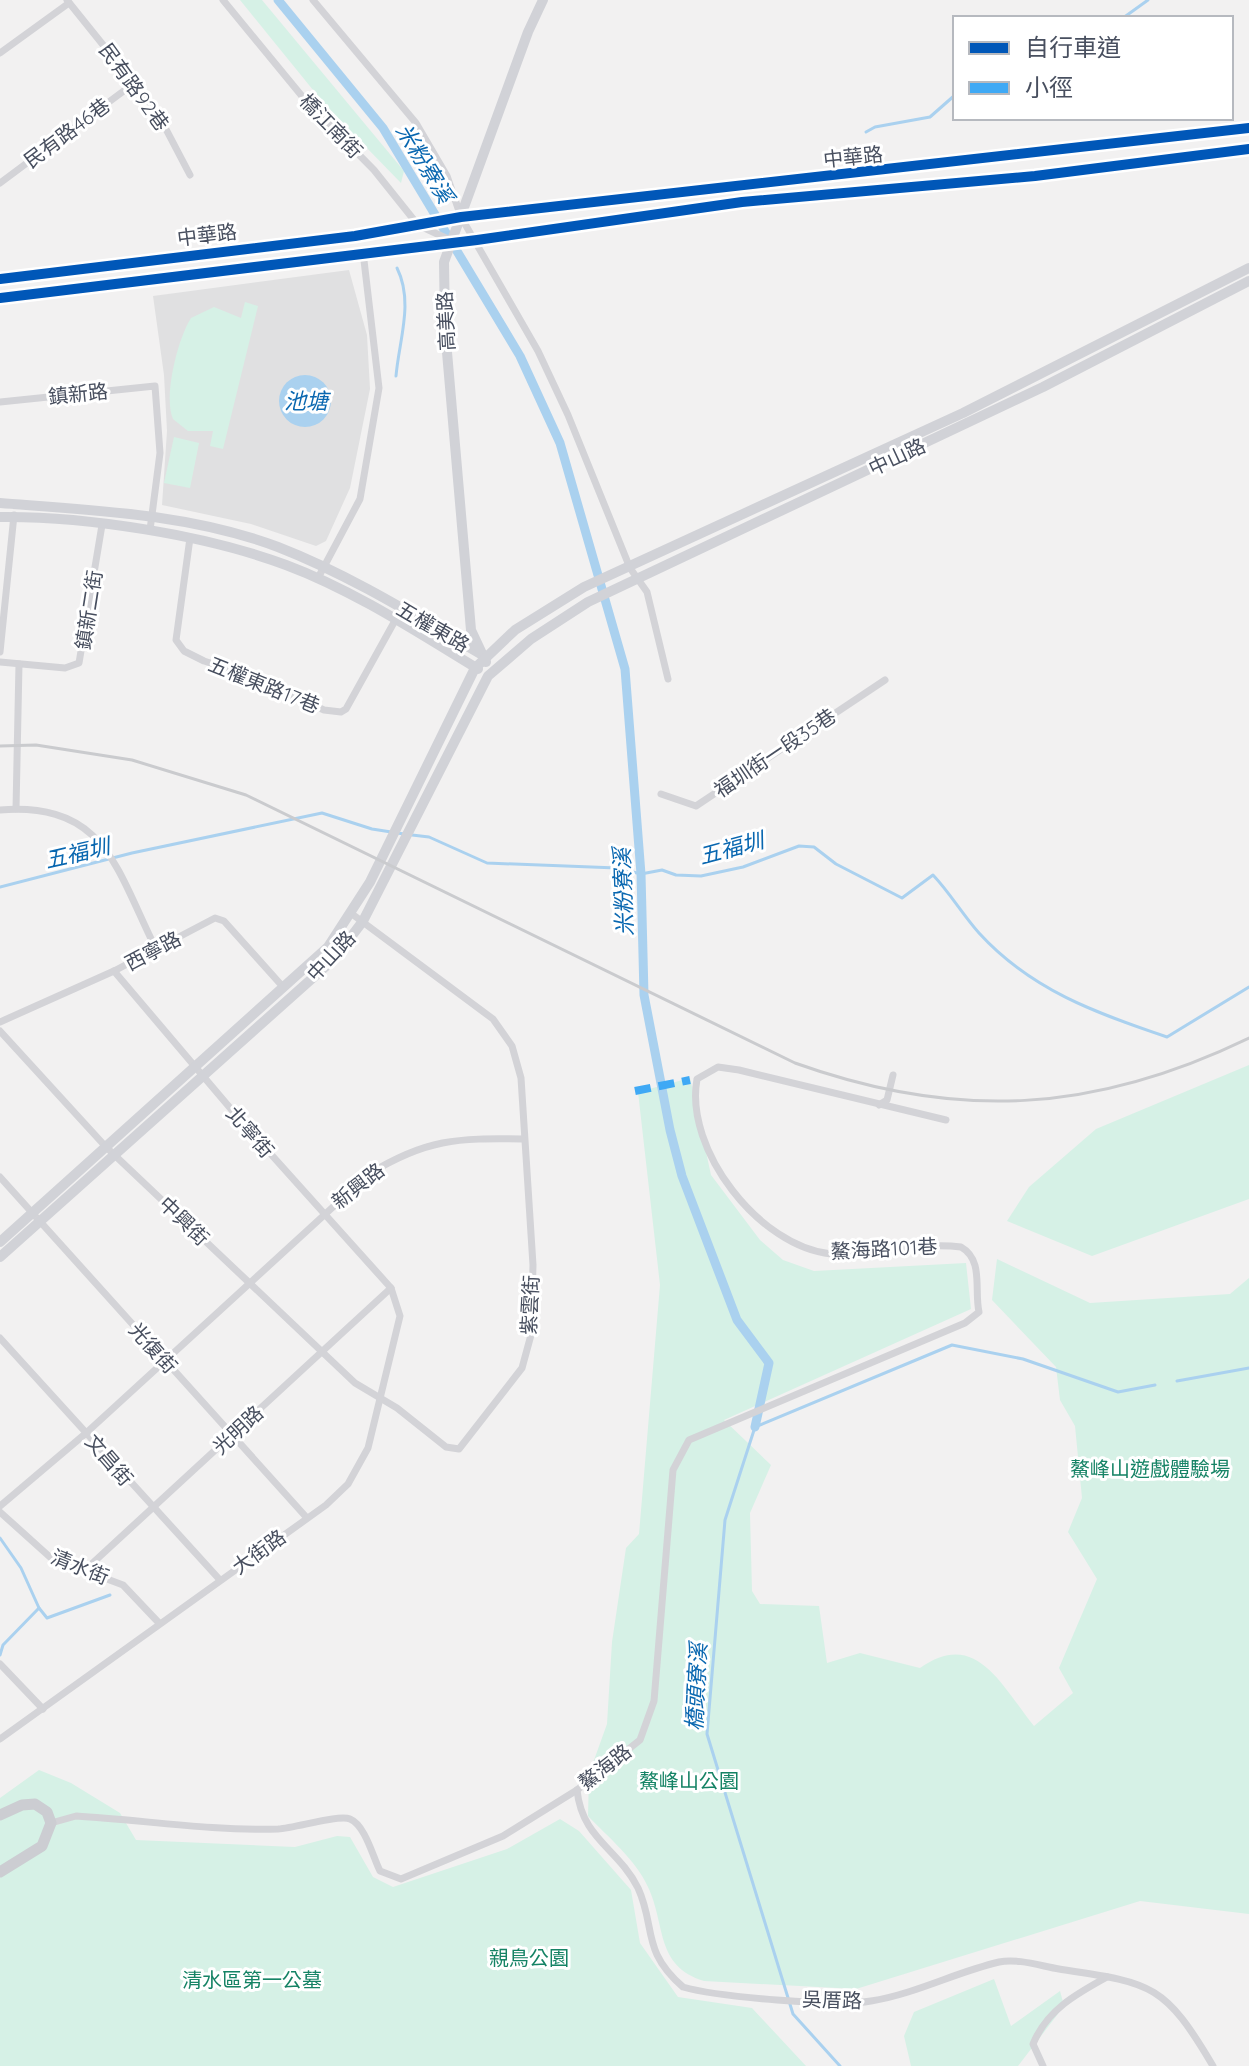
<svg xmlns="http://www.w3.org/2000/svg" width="1249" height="2066" font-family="Quicksand,'Noto Sans TC',sans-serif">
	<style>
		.education { fill: #e0e0e1 }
		.green { fill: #d6f1e6 }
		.water { fill: #aad1ef }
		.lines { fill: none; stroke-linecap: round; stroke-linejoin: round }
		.stream { stroke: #aad1ef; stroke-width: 3 }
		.canal { stroke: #aad1ef; stroke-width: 9 }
		.street { stroke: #d3d3d7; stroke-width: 7 }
		.secondary { stroke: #d1d2d7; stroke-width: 10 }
		.primary { stroke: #cccdd2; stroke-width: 11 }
		.rail { stroke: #cacbce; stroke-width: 3 }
		.quiet { stroke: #3fa9f5; stroke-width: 8; stroke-dasharray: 16 8; stroke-linecap: butt }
		.cycleway-casing { stroke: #fff; stroke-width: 15 }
		.cycleway { stroke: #0057b8; stroke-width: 10 }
		.labels { text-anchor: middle; stroke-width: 6; stroke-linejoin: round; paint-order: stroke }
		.street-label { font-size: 20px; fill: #484f5f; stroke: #fff }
		.park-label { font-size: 20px; fill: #158365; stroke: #fff }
		.water-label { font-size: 22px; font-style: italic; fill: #0967b0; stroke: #fff }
	</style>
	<rect width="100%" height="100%" fill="#f2f1f1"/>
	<!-- education -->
	<path class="education" d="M 349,270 L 367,335 L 370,389 L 350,488 L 326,541 L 316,546 L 251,524 L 162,505 L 167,431 L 164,375 L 153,296 Z"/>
	<!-- green -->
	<g class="green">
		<path d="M 240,0 L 262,0 L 404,171 L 401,183 L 326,106 Z"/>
		<path d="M 245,302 L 258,306 L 223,449 L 210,446 L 213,431 L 188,431 L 173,419 C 163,397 178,338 191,318 L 214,307 L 241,318 Z"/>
		<path d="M 174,437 L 199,443 L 190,488 L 164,483 Z"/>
		<path d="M 1249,1065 L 1249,1199 L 1092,1256 L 1007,1221 L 1029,1187 L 1096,1129 Z"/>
		<path d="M 690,1078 L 711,1175 L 760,1240 L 783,1260 L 814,1271 L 966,1263 L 971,1309 L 724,1420 L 771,1465 L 750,1513 L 752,1591 L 760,1604 L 819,1606 L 827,1663 L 860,1653 L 920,1668 C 976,1628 1001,1685 1034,1726 L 1073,1693 L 1059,1668 L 1097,1579 L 1068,1532 L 1082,1498 L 1075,1426 L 1060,1400 L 1056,1367 L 992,1300 L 997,1259 L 1090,1303 L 1230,1294 L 1249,1278 L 1249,1914 L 1140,1901 L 856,1989 L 704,1981 C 655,1966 666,1925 648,1887 C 636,1860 608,1837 588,1816 L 589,1774 L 607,1724 L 612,1642 L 626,1548 L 639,1534 L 660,1285 L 638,1092 Z"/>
		<path d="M 39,1770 L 71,1783 L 120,1813 L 136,1840 L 295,1847 L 337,1836 L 350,1837 L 373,1877 L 393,1887 L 507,1849 L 560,1819 L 579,1831 L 631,1890 L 640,1943 L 678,1997 L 752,2008 L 806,2066 L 0,2066 L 0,1798 Z"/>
		<path d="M 994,1979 L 1011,2026 L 1060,1991 L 1064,2006 L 1018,2066 L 911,2066 L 904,2036 L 914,2012 Z"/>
	</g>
	<!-- water -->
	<circle class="water" cx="305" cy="401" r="26"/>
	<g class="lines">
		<!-- stream -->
		<g class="stream">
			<path d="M 1123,18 L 1148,0"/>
			<path d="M 866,132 L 875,127 L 930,117 L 955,95"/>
			<path d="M 396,376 C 399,340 414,302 397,268"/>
			<path d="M 412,835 L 429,837 L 487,863 L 617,868 L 641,874 L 662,870 L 676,875 L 701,876 L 743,867 L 799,846 L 814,847 L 836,864 L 902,898 L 933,875 C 950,893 963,915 979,933 C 1031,990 1096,1013 1167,1037 L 1249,987"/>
			<path d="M 0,887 L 132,853 L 322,813 L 372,829 L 404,834"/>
			<path d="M 1177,1381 L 1249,1368"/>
			<path d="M 0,1538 L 21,1568 L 39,1608 L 3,1645 L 0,1655"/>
			<path d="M 39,1608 L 47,1618 L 110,1595"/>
			<path d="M 840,2066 L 793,2014 L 707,1734 L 725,1520 L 755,1427 L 952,1345 L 1023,1359 L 1118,1392 L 1155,1385"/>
		</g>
		<!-- canal -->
		<path class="canal" d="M 278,0 L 383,128 L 520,356 L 560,443 L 625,669 L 641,874 L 644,995 L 670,1130 L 682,1176 L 737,1320 L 769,1363 L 755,1427"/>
		<!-- street -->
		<g class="street">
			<path d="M 67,0 L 157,112 L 190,175"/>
			<path d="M 223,0 L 306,101 L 374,170 L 418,225 L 450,240"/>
			<path d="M 313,0 L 416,123 L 447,176 L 461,217 L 538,351 L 568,415 L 630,568 L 647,592 L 668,679"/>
			<path d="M 0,53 L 69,3"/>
			<path d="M 0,183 L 133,84"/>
			<path d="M 0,402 L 155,386 L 160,453 L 150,530"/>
			<path d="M 190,538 L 176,640 L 184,651 L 204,661 L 248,675 L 324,710 L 341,712 L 346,709 L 397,617"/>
			<path d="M 318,578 L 360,499 L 379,388 L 363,252"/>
			<path d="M 0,652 L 14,515"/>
			<path d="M 0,662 L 65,668 L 79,663 L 102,525"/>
			<path d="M 661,794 L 696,806 L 885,680"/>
			<path d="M 16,809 L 19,664"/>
			<path d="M 0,810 C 106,802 116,869 156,949"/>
			<path d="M 0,1022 L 114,971 L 215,918 L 224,921 L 284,988"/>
			<path d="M 0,1031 L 106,1147 L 355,1383 L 397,1408 L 446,1447 L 459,1449 L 522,1368 L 531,1335 L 533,1265 L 521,1078 L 512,1046 L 493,1019 L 352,914"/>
			<path d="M 879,1105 L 887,1100 L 893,1075"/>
			<path d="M 0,1177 L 307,1518"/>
			<path d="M 0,1338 L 220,1580"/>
			<path d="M 0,1506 L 85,1434 L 369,1174 C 426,1139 457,1138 522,1139"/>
			<path d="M 0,1512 L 51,1558 L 123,1585 L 159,1623"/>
			<path d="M 84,1571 L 391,1288"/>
			<path d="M 0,1664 L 43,1709"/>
			<path d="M 0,1739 L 326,1505 L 348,1484 L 368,1448 L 400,1316 L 391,1288 L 242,1122 L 114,971"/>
			<path d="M 577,1790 C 582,1839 618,1848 638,1888 C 656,1927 641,1951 683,1987 C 718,1997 836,2007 871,2001 C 915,1994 956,1972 999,1962 C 1017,1958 1041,1966 1059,1969 C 1152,1983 1164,1983 1213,2066"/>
			<path d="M 51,1823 L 76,1816 C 143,1820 211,1831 278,1829 C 296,1828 339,1814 350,1819 C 365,1825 373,1857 380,1871 L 401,1879 L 503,1836 L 577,1790 L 640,1740 L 654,1701 L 673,1470 L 689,1440 L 965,1323 L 979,1312 C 974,1290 984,1260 961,1247 C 918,1241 874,1257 831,1254 C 760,1247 684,1150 697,1079 L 718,1067 L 739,1070 L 946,1120"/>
			<path d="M 1043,2066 L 1033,2044 C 1047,2010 1076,1994 1107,1977"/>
		</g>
		<!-- secondary -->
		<g class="secondary">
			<path d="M 0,503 C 92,510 191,514 278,547 C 350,575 417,617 484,656"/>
			<path d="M 0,517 C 86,516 206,535 286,565 C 353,590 417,632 478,669"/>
			<path d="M 486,662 L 471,630 L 445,329 L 444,262 L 528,32 L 543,0"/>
			<path d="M 0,1242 L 328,947 L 370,882 L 475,668 L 515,630 L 584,587 L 963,413 L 1249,268"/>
			<path d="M 0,1257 L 335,958 L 363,921 L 488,676 L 531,639 L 588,602 L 1043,387 L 1249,281"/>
		</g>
		<!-- primary -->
		<g class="primary">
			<path d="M 0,279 L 355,236 L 461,217 L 1249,128"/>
			<path d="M 0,298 L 477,240 L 742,202 L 1035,176 L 1249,149"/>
			<path d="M 0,1815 L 22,1805 L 35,1804 L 47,1812 L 51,1823 L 42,1846 L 0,1872"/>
		</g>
		<!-- rail -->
		<path class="rail" d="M 0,746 L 36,745 L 132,760 L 246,795 L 795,1063 C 957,1121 1094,1113 1249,1038"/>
		<!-- quiet -->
		<path class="quiet" d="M 635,1091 L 690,1080"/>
		<defs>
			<g id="cycleway">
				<path d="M 0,279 L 355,236 L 461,217 L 1249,128"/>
				<path d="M 0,298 L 477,240 L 742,202 L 1035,176 L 1249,149"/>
			</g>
		</defs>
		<!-- cycleway casing -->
		<use href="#cycleway" class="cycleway-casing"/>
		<!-- cycleway -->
		<use href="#cycleway" class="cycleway"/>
	</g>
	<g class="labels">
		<!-- street labels -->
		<g class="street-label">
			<text transform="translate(134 87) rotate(54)" y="7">民有路92巷</text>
			<text transform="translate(331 126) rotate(46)" y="7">橋江南街</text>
			<text transform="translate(67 133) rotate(-37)" y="7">民有路46巷</text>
			<text transform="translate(853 157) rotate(-6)" y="7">中華路</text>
			<text transform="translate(207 235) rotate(-7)" y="7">中華路</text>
			<text transform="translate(446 321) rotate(-93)" y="7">高美路</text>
			<text transform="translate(78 394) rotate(-6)" y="7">鎮新路</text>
			<text transform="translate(897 457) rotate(-25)" y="7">中山路</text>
			<text transform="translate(89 610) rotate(-81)" y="7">鎮新二街</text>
			<text transform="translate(433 627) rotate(30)" y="7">五權東路</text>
			<text transform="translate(264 685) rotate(22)" y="7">五權東路17巷</text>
			<text transform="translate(775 753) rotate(-34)" y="7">福圳街一段35巷</text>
			<text transform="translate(153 951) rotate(-28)" y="7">西寧路</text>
			<text transform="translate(331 956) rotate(-47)" y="7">中山路</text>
			<text transform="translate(250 1132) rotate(49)" y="7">北寧街</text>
			<text transform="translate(358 1186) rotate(-38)" y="7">新興路</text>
			<text transform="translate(184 1221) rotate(44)" y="7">中興街</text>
			<text transform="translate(884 1249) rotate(-3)" y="7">鰲海路101巷</text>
			<text transform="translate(530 1305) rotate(-87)" y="7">紫雲街</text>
			<text transform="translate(153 1348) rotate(48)" y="7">光復街</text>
			<text transform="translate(238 1430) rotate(-43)" y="7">光明路</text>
			<text transform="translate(109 1460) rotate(49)" y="7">文昌街</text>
			<text transform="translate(259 1552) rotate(-36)" y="7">大街路</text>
			<text transform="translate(80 1567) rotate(22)" y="7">清水街</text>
			<text transform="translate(605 1767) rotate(-38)" y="7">鰲海路</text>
			<text transform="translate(832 2000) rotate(2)" y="7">吳厝路</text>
		</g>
		<!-- park labels -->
		<g class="park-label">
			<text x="1150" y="1476">鰲峰山遊戲體驗場</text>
			<text x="689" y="1788">鰲峰山公園</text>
			<text x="529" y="1965">親鳥公園</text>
			<text x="252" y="1987">清水區第一公墓</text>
		</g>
		<!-- water labels -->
		<g class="water-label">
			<text transform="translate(425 163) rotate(59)" y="8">米粉寮溪</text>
			<text x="306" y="409">池塘</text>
			<text transform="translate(731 848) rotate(-15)" y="8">五福圳</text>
			<text transform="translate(77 853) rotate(-13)" y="8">五福圳</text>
			<text transform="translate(623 892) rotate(-92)" y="8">米粉寮溪</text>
			<text transform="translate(696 1687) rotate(-87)" y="8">橋頭寮溪</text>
		</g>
	</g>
	<!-- legend -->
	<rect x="953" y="16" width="280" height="104" fill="#ffffff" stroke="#b6b9bf" stroke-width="2"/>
	<rect x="969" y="42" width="40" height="12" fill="#0057b8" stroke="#b6b9bf" stroke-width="2"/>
	<text x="1025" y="56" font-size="24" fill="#484f5f">自行車道</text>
	<rect x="969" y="82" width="40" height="12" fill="#3fa9f5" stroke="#b6b9bf" stroke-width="2"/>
	<text x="1025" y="96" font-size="24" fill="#484f5f">小徑</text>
</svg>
